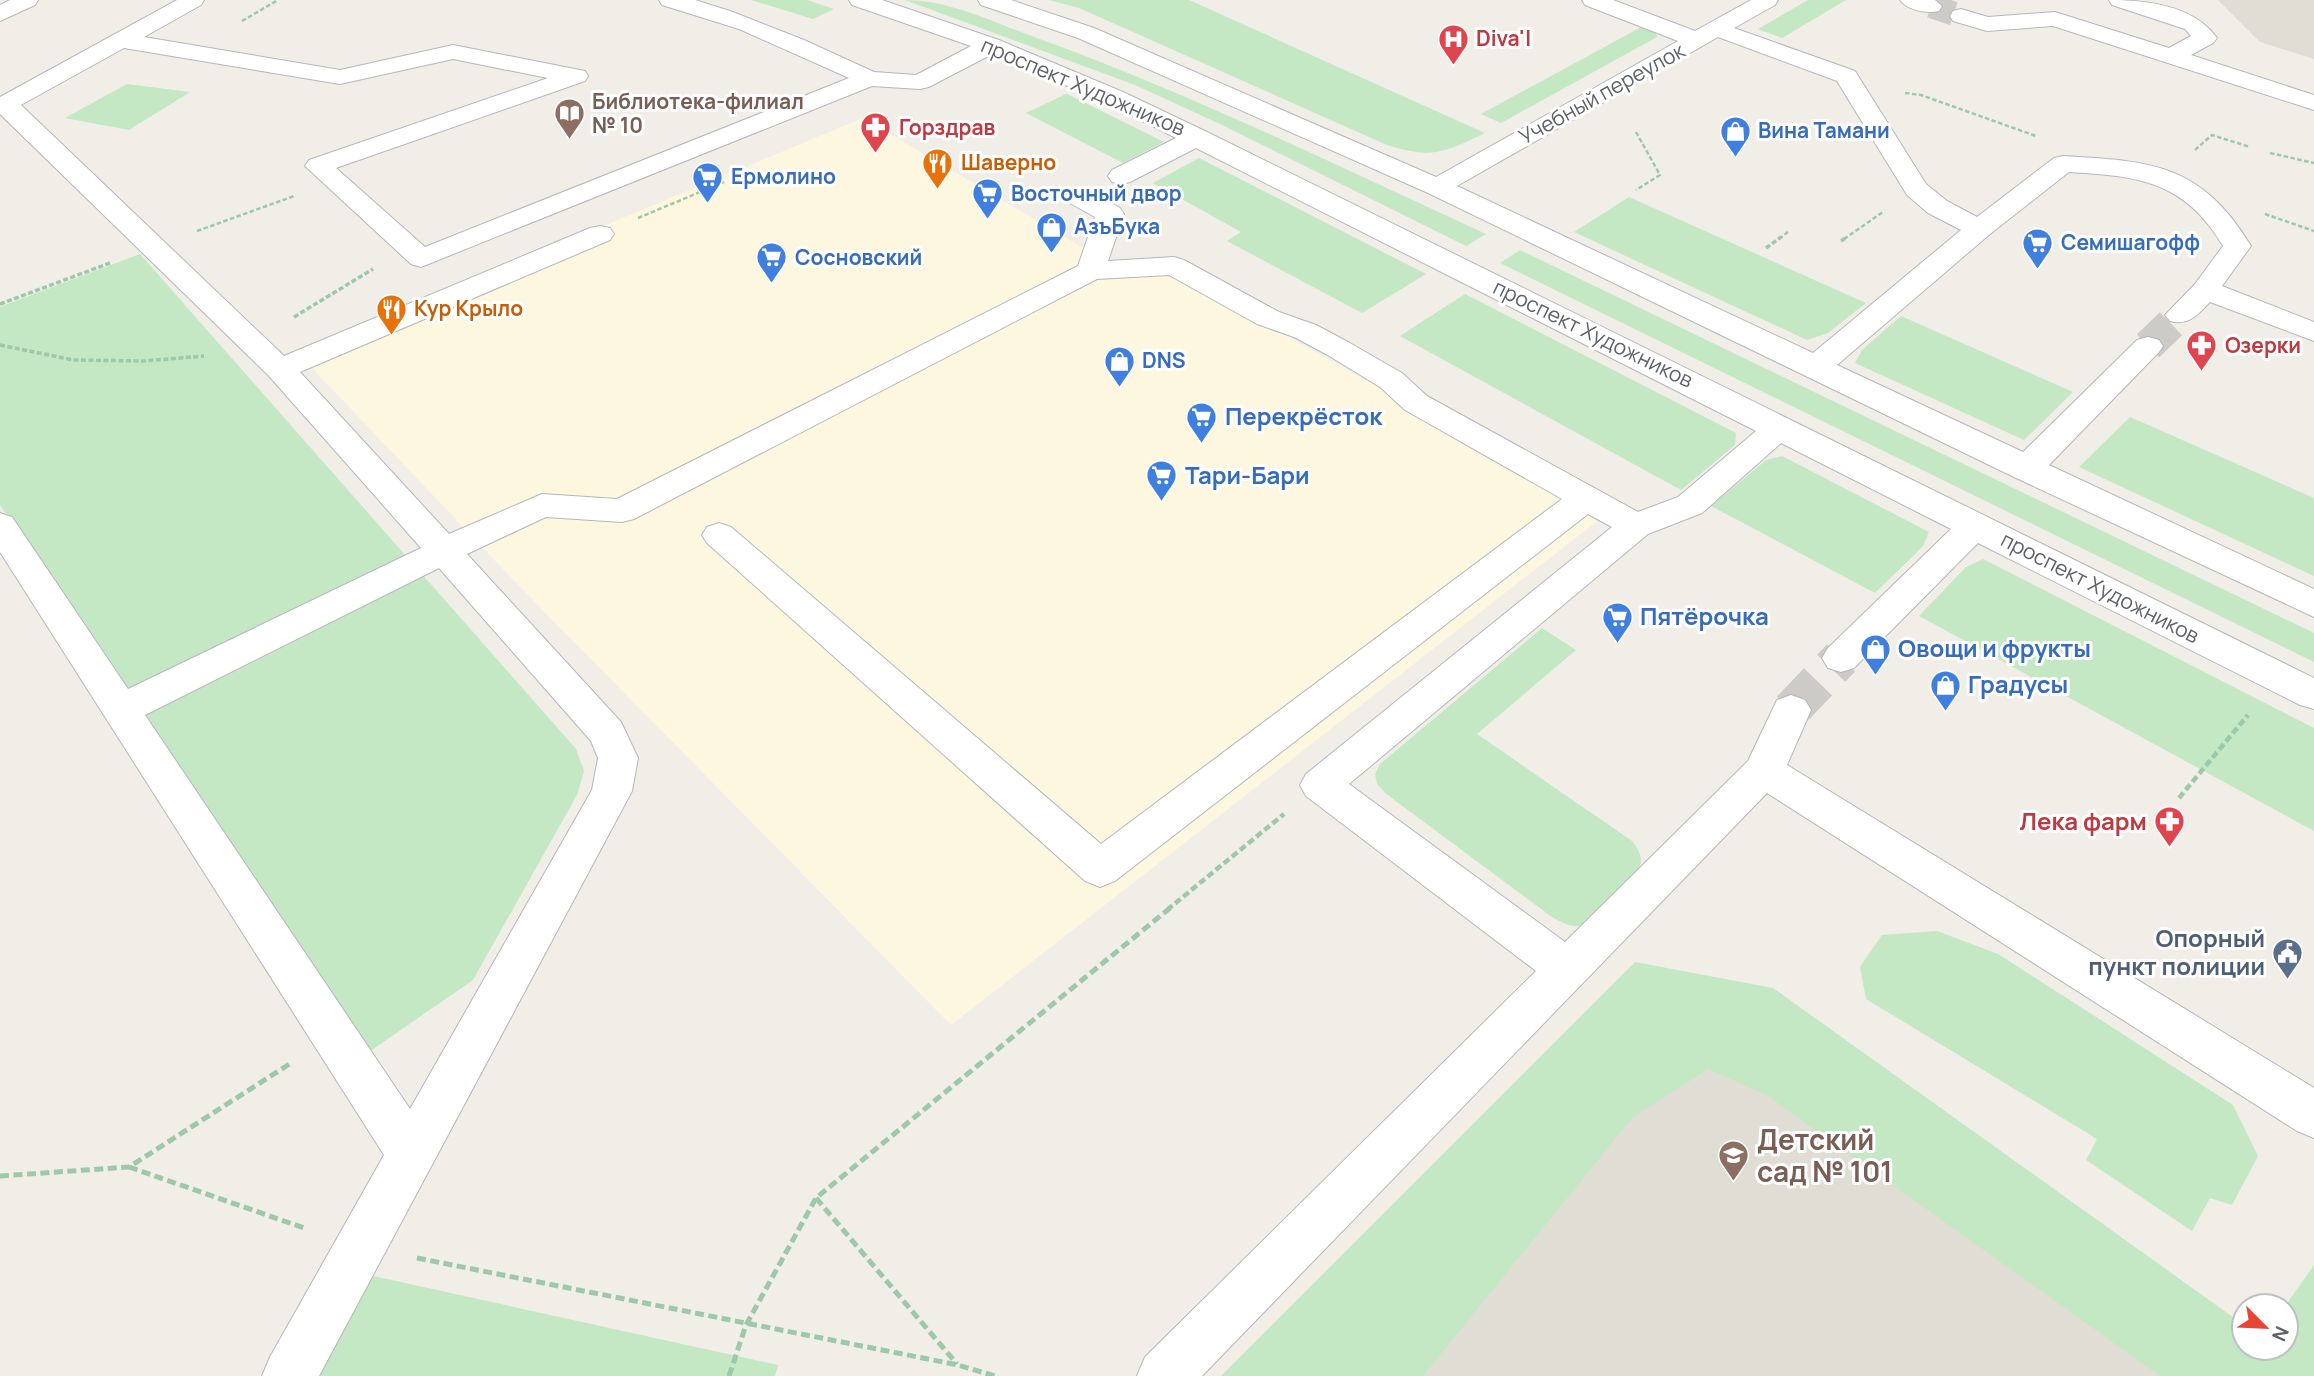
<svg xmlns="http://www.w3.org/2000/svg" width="2314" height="1376" font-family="Manrope,sans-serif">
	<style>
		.commercial { fill: #fef7df }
		.education { fill: #e0ddd5 }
		.green { fill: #c4e7c4 }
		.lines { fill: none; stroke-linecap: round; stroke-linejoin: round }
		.minor-tunnel-far2 { stroke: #cccbc7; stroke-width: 24; stroke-dasharray: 24 12; stroke-linecap: butt }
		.minor-tunnel-far1 { stroke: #cccbc7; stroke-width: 32; stroke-dasharray: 32 16; stroke-linecap: butt }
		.minor-tunnel { stroke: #cccbc7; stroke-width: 39; stroke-dasharray: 39 19; stroke-linecap: butt }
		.minor-casing { stroke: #b4b7bb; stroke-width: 2 }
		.path-far3 { stroke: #9dc8aa; stroke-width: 2.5; stroke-dasharray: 4.5 2.5; stroke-linecap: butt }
		.path-far2 { stroke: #9dc8aa; stroke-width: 3.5; stroke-dasharray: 5 2.5; stroke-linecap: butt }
		.path-far1 { stroke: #9dc8aa; stroke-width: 4.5; stroke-dasharray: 7 3.5; stroke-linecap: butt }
		.path { stroke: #9dc8aa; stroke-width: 5; stroke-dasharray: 9 4.5; stroke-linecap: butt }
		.minor { fill: #fff; fill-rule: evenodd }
		.labels { text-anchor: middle; stroke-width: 6; stroke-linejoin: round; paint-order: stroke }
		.far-health-label { font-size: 21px; font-weight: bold; fill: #be3a42; stroke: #fff; text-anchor: start }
		.far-street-label { font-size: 21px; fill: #5e6267; stroke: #fff }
		.far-education-label { font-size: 21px; font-weight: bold; fill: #785e54; stroke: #fff; text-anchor: start }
		.far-shop-label { font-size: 21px; font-weight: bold; fill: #366cbe; stroke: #fff; text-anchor: start }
		.far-food-label { font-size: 21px; font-weight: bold; fill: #c56008; stroke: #fff; text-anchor: start }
		.shop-label { font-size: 24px; font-weight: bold; fill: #366cbe; stroke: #fff; text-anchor: start }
		.health-label { font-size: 24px; font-weight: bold; fill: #be3a42; stroke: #fff; text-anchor: end }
		.service-label { font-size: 24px; font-weight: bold; fill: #4e5e75; stroke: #fff; text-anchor: end }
		.near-education-label { font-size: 28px; font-weight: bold; fill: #785e54; stroke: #fff; text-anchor: start }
	</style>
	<rect width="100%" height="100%" fill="#f0eee7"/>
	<!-- commercial -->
	<path class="commercial" d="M 863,118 L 1129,275 L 1172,271 L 1605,515 L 951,1025 L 521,588 L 298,353 Z"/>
	<!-- education -->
	<g class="education">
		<path d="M 2218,0 L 2314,0 L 2314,59 L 2260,42 Z"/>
		<path d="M 1648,972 L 2244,1348 L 2300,1376 L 1264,1376 Z"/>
	</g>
	<!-- green -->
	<g class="green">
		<path d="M 751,0 L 807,0 L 834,9 L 813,19 Z"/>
		<path d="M 905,0 C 950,0 995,23 1037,38 C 1191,94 1338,166 1486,234 L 1466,246 L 1220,124 L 1135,85 Z"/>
		<path d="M 1049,0 L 1189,0 L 1485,133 C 1443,153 1432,159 1387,145 L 1079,8 Z"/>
		<path d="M 1808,0 L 1846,0 L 1782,38 L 1758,29 Z"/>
		<path d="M 1645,25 L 1656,33 L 1657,37 L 1501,123 L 1481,114 Z"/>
		<path d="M 127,84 L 190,92 L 129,130 L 65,118 Z"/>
		<path d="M 1066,94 L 1067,94 L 1164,142 L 1123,163 L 1026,113 Z"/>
		<path d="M 1199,158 L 1426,274 L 1362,313 L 1227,241 L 1241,232 L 1153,183 Z"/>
		<path d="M 1629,197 L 1866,303 L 1828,333 L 1807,340 L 1574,232 Z"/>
		<path d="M 1520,250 L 2314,633 L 2314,662 L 1500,263 Z"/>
		<path d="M 140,254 L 576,749 L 584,771 L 577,795 L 473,980 L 366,1054 L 0,505 L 0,307 Z"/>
		<path d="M 1465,294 L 1736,433 L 1735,445 L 1681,490 L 1400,336 Z"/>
		<path d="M 1901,316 L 2073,392 L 2024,440 L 1855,363 L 1862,350 Z"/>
		<path d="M 2130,417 L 2314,498 L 2314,576 L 2079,467 Z"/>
		<path d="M 1782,456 L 1929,532 L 1923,546 L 1875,593 L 1711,506 L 1766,460 Z"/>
		<path d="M 1983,559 L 2314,728 L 2314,831 L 1919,616 L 1966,567 Z"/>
		<path d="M 1542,628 L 1576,650 L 1477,734 L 1632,841 C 1638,849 1643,856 1640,866 C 1637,878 1590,925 1578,926 C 1569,927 1559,921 1552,917 L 1385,793 L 1377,784 L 1375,774 L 1380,764 Z"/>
		<path d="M 1937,931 L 1998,954 L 2233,1105 L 2258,1156 L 2232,1205 L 2210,1198 L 2192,1231 L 2086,1160 L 2097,1139 L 1866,999 L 1860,967 L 1882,935 Z"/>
		<path d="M 1635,962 L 1773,988 L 2244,1325 L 2244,1348 L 2286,1348 L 2285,1306 L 2314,1265 L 2314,1376 L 2160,1376 L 1768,1096 L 1708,1069 L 1632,1118 L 1423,1376 L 1221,1376 Z"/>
		<path d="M 355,1272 L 778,1365 L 775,1376 L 300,1376 Z"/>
	</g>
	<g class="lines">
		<!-- minor-tunnel-far2 -->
		<path class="minor-tunnel-far2" d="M 1931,6 L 1961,16"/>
		<!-- minor-tunnel-far1 -->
		<path class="minor-tunnel-far1" d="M 2148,346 L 2180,315"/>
		<!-- minor-tunnel -->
		<path class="minor-tunnel" d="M 1791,710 L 1841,658"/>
		<defs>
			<g id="minor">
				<path d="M 10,0 L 38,0 L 35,5 L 0,21 L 0,5 Z"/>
				<path d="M 177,0 L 204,0 L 201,5 L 144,37 L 340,70 L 453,45 L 585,71 L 588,76 L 585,81 L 336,168 L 425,247 L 849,78 L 739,29 L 662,5 L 659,0 L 695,0 L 730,11 L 804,40 L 874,72 L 916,75 L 971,46 L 852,5 L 849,0 L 882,0 L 999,40 L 1123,92 L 1207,132 L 2314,678 L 2314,709 L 2300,705 L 1978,543 L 1854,668 L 1841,672 L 1828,668 L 1822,658 L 1828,648 L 1951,529 L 1781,443 L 1702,513 L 1648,534 L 1349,784 L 1565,942 L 1748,761 L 1777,700 L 1791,695 L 1805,700 L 1811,710 L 1787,765 L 2314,1088 L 2314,1138 L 2297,1131 L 1767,793 L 1202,1376 L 1137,1376 L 1145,1357 L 1536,971 L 1306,796 L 1300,785 L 1306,774 L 1612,527 L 1588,514 L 1115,881 L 1100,887 L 1085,881 L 707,543 L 702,535 L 707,527 L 719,523 L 731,527 L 1101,844 L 1562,499 L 1405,410 L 1380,387 L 1326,354 L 1294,337 L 1257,324 L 1169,275 L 1097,279 L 634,519 L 622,522 L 546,517 L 467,554 L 621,722 L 638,758 L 632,791 L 319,1376 L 262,1376 L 270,1357 L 384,1155 L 0,552 L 0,513 L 12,517 L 128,689 L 421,548 L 269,376 L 0,114 L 0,97 ZM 124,48 L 340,84 L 453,59 L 548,78 L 309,160 L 305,166 L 411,264 L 421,267 L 872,86 L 920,89 L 929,87 L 992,54 L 1105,102 L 1176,138 L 1112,170 L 1108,176 L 1112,182 L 1121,184 L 1130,182 L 1196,148 L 1756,431 L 1678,497 L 1638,512 L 1427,396 L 1402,373 L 1348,342 L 1316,325 L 1279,312 L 1184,260 L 1174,257 L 1108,261 L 1124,214 L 1120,208 L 1088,190 L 1078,188 L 1068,190 L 1065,196 L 1068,202 L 1095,217 L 1078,266 L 617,499 L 542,494 L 449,534 L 300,372 L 610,240 L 614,234 L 610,228 L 600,226 L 590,228 L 284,356 L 21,105 ZM 439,568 L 591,741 L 598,758 L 592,790 L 410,1109 L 145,715 Z"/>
				<path d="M 978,0 L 1011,0 L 1094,28 L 1436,177 L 1678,41 L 1585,5 L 1582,0 L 1613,0 L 1695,31 L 1751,0 L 1778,0 L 1775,5 L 1734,28 L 1855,71 L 1926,184 L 1947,201 L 1977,217 L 2054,158 L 2063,156 C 2153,161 2201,164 2251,246 L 2222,286 L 2314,322 L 2314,341 L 2210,302 C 2197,315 2189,326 2170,321 L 2165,315 L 2195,284 L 2223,246 C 2185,181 2138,176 2069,172 L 1990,234 L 1837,365 L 2023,452 L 2137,340 L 2148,337 L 2159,340 L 2163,346 L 2159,352 L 2049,465 L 2314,589 L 2314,617 L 2014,477 L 1428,193 L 1078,38 L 981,5 ZM 1718,37 L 1837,81 L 1907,195 L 1928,213 L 1961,230 L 1813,353 L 1457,186 Z"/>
				<path d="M 1900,0 L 1935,0 L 1942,6 L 1939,11 C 1927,14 1907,10 1900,0 Z"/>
				<path d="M 2109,0 C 2146,0 2194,5 2217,38 L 2213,43 L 2191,55 L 2314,95 L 2314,110 L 2053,26 L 1987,31 L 1953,21 L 1950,16 L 1953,11 L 1961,9 L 1988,17 L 2055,12 L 2169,48 L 2191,36 L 2185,29 L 2112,5 Z"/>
			</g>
		</defs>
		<!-- minor casing -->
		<use href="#minor" class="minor-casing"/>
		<!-- path-far3 -->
		<g class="path-far3">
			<path d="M 242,21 L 278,0"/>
			<path d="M 1905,93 L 1921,95 L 2036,136"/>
			<path d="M 1636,132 L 1660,175 L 1636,190"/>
			<path d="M 2195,150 L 2212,135 L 2250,147"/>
			<path d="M 2270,153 L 2314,163"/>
			<path d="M 2265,214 L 2314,231"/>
			<path d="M 638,218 L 724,182"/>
			<path d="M 197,231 L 294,196"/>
			<path d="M 1779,239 L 1789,231"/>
			<path d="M 1844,239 L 1883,212"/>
		</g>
		<!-- path-far2 -->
		<g class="path-far2">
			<path d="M 1841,241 L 1847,237"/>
			<path d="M 1766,248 L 1781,237"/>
			<path d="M 0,304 L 110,263"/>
			<path d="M 294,317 L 373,269"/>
			<path d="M 0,345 L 73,360 L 144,361 L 204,356"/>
		</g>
		<!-- path-far1 -->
		<g class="path-far1">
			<path d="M 2179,798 L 2248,715"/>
			<path d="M 1167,910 L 1284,814"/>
		</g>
		<!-- path -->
		<g class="path">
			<path d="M 129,1167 L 307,1229"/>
			<path d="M 0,1176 L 129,1167 L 291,1063"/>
			<path d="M 816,1198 L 957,1364"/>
			<path d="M 417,1258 L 958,1365 L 995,1376"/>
			<path d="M 729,1376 L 746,1325 L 816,1198 L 1170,908"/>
		</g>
		<!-- minor -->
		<use href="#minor" class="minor"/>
	</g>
	<!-- icons -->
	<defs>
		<symbol id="hospital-pin" viewBox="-11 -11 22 30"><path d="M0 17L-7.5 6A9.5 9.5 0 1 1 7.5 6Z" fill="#e0444e" stroke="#fff"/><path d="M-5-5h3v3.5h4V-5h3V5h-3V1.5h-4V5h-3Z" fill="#fff"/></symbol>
		<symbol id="library-pin" viewBox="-11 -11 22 30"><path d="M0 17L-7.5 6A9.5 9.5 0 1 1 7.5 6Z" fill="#8d6e63" stroke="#fff"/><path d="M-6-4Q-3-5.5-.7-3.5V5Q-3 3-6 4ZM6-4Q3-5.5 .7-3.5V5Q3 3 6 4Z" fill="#fff"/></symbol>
		<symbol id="pharmacy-pin" viewBox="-11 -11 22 30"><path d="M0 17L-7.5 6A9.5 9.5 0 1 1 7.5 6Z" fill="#e0444e" stroke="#fff"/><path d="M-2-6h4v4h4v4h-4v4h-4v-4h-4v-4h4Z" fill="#fff"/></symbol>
		<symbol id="shop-pin" viewBox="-11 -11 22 30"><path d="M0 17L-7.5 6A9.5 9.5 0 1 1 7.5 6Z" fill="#3f7fe0" stroke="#fff"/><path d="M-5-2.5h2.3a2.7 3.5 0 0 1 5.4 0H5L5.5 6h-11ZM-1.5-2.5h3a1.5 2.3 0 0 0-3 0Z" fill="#fff"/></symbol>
		<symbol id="restaurant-pin" viewBox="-11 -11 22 30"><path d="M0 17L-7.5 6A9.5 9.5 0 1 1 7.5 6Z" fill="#e8710a" stroke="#fff"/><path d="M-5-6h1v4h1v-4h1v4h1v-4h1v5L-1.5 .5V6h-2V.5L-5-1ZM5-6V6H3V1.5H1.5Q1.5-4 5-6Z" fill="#fff"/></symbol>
		<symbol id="supermarket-pin" viewBox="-11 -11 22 30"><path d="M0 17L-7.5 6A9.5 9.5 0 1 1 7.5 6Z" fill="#3f7fe0" stroke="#fff"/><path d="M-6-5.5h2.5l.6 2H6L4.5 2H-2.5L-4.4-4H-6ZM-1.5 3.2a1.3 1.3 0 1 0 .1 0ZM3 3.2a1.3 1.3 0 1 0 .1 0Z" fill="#fff"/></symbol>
		<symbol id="civic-pin" viewBox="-11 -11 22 30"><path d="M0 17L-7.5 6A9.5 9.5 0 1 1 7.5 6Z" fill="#5c6f8a" stroke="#fff"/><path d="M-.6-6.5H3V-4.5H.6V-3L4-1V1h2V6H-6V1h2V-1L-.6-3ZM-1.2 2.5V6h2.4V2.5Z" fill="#fff"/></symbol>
		<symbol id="school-pin" viewBox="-11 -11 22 30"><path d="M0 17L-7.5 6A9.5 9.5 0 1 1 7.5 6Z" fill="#8d6e63" stroke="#fff"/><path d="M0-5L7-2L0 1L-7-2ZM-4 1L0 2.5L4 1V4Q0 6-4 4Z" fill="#fff"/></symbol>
	</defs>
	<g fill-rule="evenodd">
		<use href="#hospital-pin" x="1436" y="22" width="35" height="47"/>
		<use href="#library-pin" x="552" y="96" width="35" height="47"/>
		<use href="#pharmacy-pin" x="858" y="110" width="35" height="47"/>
		<use href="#shop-pin" x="1718" y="114" width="35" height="47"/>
		<use href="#restaurant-pin" x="920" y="146" width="35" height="47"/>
		<use href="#supermarket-pin" x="690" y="160" width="35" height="47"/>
		<use href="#supermarket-pin" x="970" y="176" width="35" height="47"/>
		<use href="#shop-pin" x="1034" y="210" width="35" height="47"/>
		<use href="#supermarket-pin" x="2020" y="226" width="35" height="47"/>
		<use href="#supermarket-pin" x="754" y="240" width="35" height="47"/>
		<use href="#restaurant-pin" x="374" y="292" width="35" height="47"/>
		<use href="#pharmacy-pin" x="2184" y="328" width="35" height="47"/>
		<use href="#shop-pin" x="1102" y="344" width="35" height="47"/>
		<use href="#supermarket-pin" x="1184" y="400" width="35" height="47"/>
		<use href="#supermarket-pin" x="1144" y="458" width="35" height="47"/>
		<use href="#supermarket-pin" x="1600" y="600" width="35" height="47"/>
		<use href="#shop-pin" x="1858" y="632" width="35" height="47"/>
		<use href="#shop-pin" x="1928" y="668" width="35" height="47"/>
		<use href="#pharmacy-pin" x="2152" y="804" width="35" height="47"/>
		<use href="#civic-pin" x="2270" y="936" width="35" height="47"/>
		<use href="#school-pin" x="1716" y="1138" width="35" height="47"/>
	</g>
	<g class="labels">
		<!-- far-health labels -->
		<g class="far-health-label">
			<text x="1476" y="46">Diva'l</text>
			<text x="899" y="135">Горздрав</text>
			<text x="2225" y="353">Озерки</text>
		</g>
		<!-- far-street labels -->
		<g class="far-street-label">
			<text transform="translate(1083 87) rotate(23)" y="7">проспект Художников</text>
			<text transform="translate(1602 94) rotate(-29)" y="7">Учебный переулок</text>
			<text transform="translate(1593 334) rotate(26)" y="7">проспект Художников</text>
			<text transform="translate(2100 588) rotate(27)" y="7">проспект Художников</text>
		</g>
		<!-- far-education labels -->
		<g class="far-education-label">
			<text x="592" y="109">Библиотека-филиал<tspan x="592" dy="24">№ 10</tspan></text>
		</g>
		<!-- far-shop labels -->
		<g class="far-shop-label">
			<text x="1758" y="138">Вина Тамани</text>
			<text x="731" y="184">Ермолино</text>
			<text x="1011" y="201">Восточный двор</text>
			<text x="1074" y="234">АзъБука</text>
			<text x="2061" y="250">Семишагофф</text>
			<text x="795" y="265">Сосновский</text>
			<text x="1142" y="368">DNS</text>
		</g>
		<!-- far-food labels -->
		<g class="far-food-label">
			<text x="961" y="170">Шаверно</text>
			<text x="414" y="316">Кур Крыло</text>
		</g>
		<!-- shop labels -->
		<g class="shop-label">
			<text x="1225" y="425">Перекрёсток</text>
			<text x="1185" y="484">Тари-Бари</text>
			<text x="1640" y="625">Пятёрочка</text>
			<text x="1898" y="657">Овощи и фрукты</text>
			<text x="1968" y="693">Градусы</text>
		</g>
		<!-- health labels -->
		<g class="health-label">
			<text x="2147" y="830">Лека фарм</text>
		</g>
		<!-- service labels -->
		<g class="service-label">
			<text x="2265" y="947">Опорный<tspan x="2265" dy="28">пункт полиции</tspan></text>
		</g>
		<!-- near-education labels -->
		<g class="near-education-label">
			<text x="1757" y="1150">Детский<tspan x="1757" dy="32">сад № 101</tspan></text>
		</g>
	</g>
	<!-- north arrow -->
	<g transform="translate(2265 1327) rotate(114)"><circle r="33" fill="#ffffff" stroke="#bfc0c2" stroke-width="2"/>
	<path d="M0-5L12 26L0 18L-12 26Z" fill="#e84535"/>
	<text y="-10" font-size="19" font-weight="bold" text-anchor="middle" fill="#5e6267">N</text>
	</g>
</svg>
